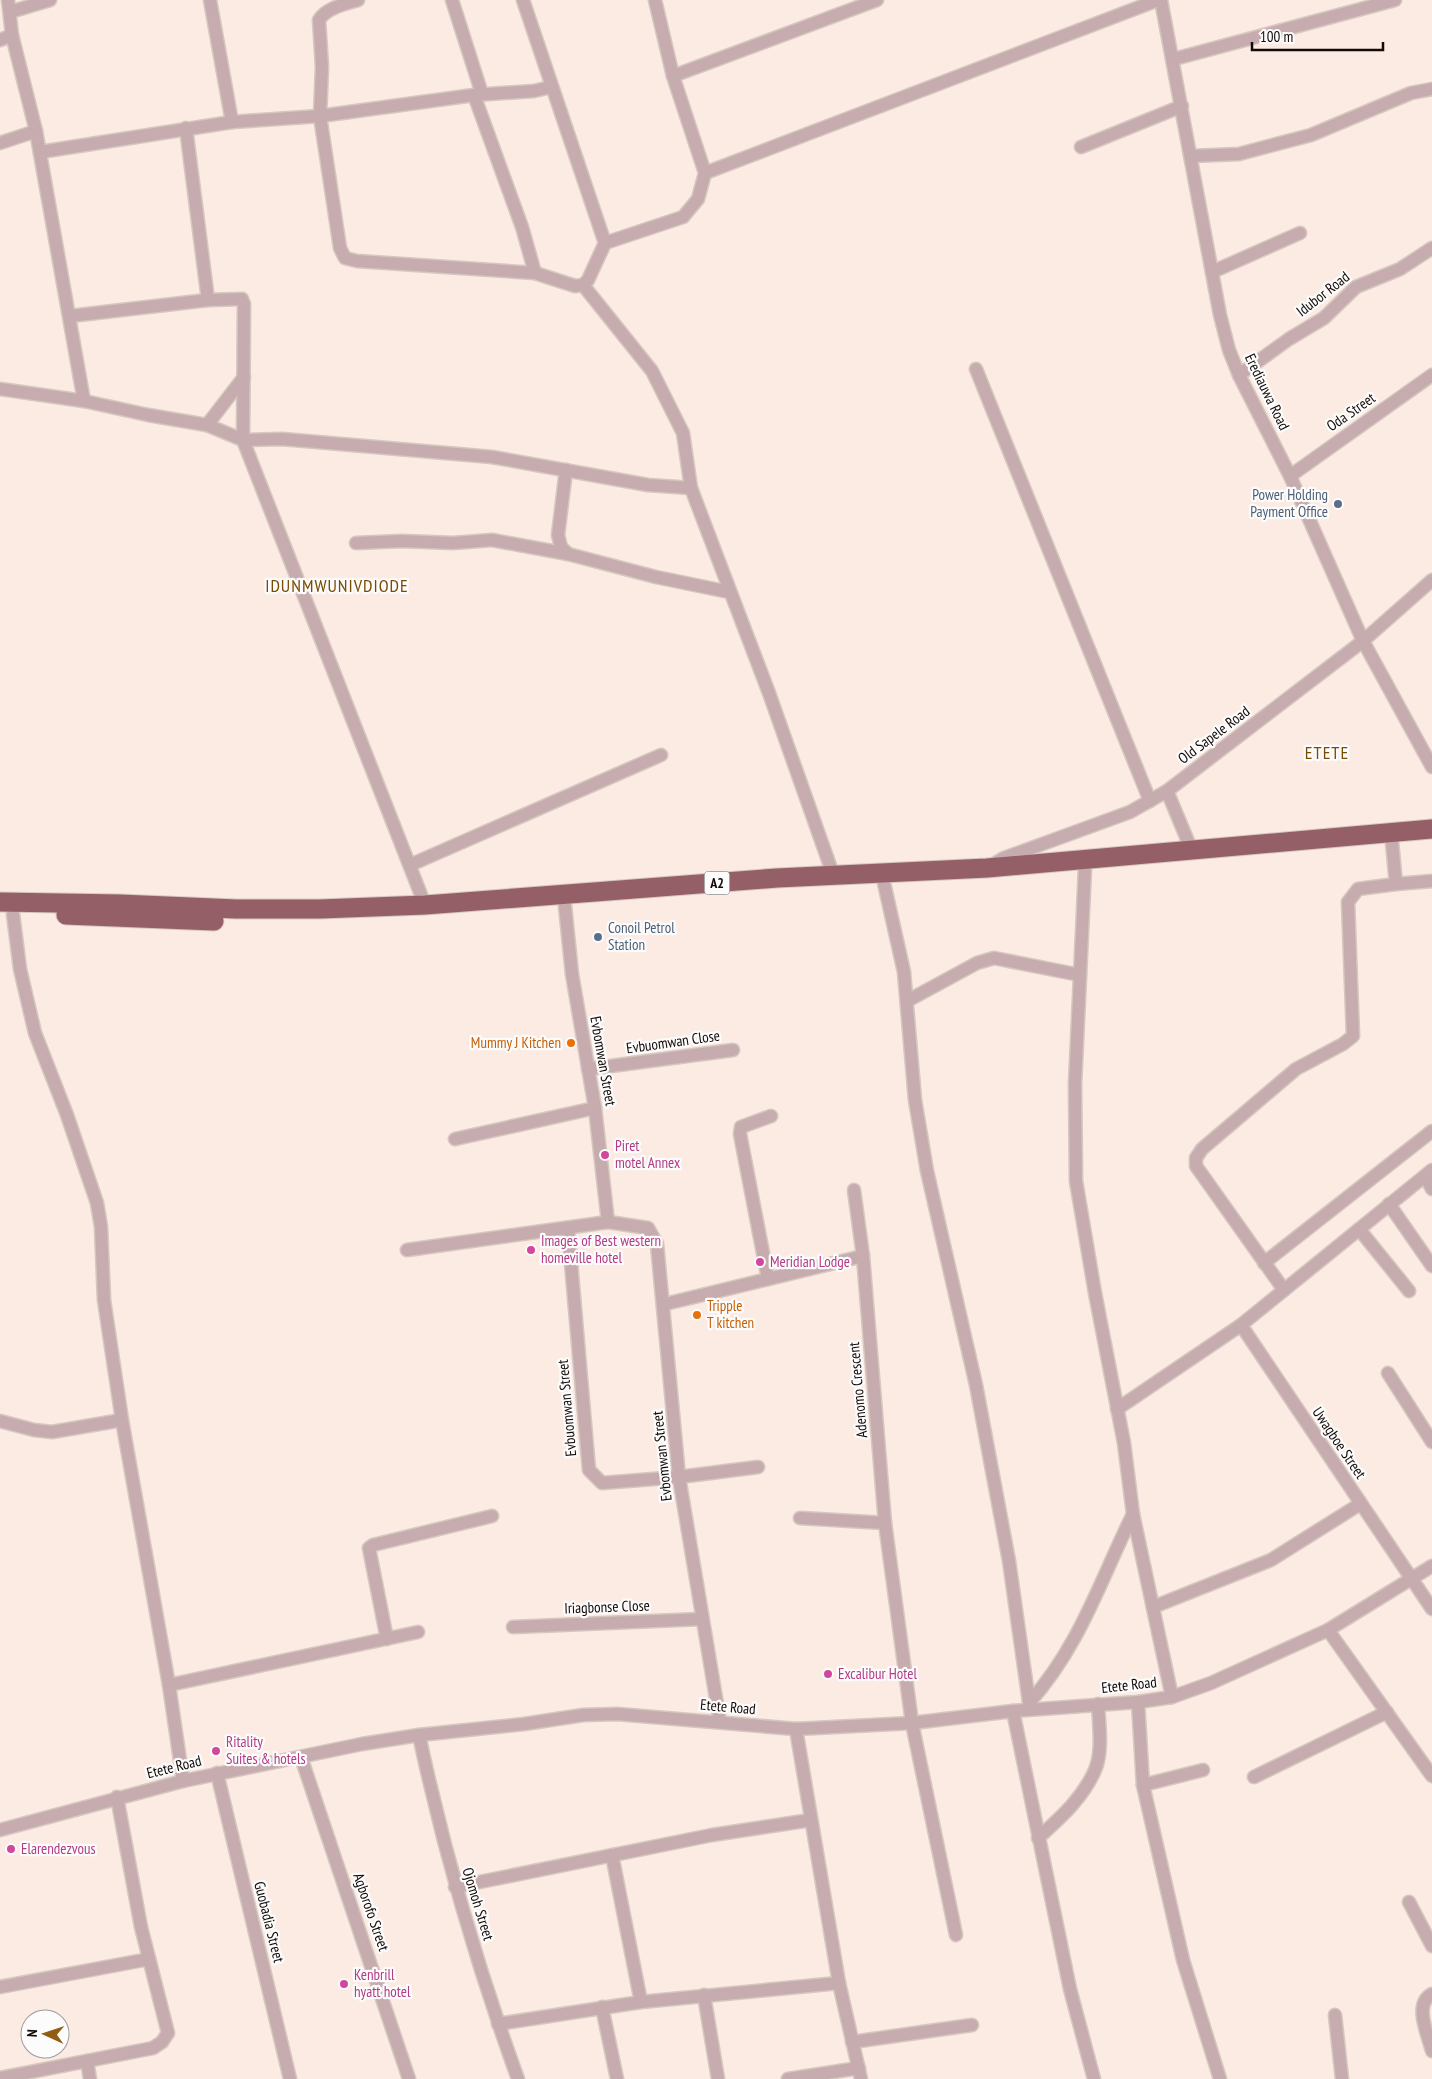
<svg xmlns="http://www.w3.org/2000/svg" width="1432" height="2079" font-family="'PT Sans Narrow',sans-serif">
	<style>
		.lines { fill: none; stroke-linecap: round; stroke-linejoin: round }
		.minor-casing { stroke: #d6c7c0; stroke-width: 15 }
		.highway-casing { stroke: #d6c7c0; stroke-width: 21 }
		.minor { stroke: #c7acaf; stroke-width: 12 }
		.highway { stroke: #945f66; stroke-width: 19 }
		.service-dot { fill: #5c6f8a; stroke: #fcfcfc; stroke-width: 2 }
		.food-dot { fill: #e8710a; stroke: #fcfcfc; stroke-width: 2 }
		.hotel-dot { fill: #d1479c; stroke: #fcfcfc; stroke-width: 2 }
		.labels { text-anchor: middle; stroke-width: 4.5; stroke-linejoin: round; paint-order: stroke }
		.shield { fill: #fcfcfc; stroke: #595350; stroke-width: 1 }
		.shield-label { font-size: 14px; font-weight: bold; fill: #130a07 }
		.street-label { font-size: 15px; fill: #130a07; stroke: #fcfcfc }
		.service-label { font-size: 15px; fill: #4e5e75; stroke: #fcfcfc; text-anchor: end }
		.food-label { font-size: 15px; fill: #c56008; stroke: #fcfcfc; text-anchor: end }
		.hotel-label { font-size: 15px; fill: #b23c85; stroke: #fcfcfc; text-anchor: start }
		.quarter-label { font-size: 18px; letter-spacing: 1px; fill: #7c4a02; stroke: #fcfcfc }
	</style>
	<rect width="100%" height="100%" fill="#fbebe3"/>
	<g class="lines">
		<defs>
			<g id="minor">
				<path d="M 8,0 L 12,35 L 36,131 L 84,401"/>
				<path d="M 210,0 L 232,122"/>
				<path d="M 358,0 C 345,4 326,8 319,20 L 322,67 L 320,116 L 340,248 L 345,258 L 357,261 L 535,273 L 575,286 L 583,285 L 588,280 L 605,243 L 683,217 L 698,199 L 705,173 L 673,76 L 655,0"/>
				<path d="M 452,0 L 482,94"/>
				<path d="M 523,0 L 605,243"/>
				<path d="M 1161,0 L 1220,315 L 1229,350 L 1239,375 L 1290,476 L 1363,641 L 1432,767"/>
				<path d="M 10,12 L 50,0"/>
				<path d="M 0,40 L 12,35"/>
				<path d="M 1174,59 L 1395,0"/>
				<path d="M 673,76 L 877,0"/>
				<path d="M 474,95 L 522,227 L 535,273"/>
				<path d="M 186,128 L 208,300"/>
				<path d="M 0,143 L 36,131"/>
				<path d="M 1081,147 L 1182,106"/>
				<path d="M 40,152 L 232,122 L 320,116 L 474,95 L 534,91 L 551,87"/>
				<path d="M 1191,156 L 1239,154 L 1311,135 L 1411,93 L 1432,89"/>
				<path d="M 705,173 L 1158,0"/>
				<path d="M 1212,272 L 1300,233"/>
				<path d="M 583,285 L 652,371 L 683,433 L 691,488 L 769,693 L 834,877"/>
				<path d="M 70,316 L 208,300 L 242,299 L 244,304 L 243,440 L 425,905"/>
				<path d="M 976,369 L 1150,801"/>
				<path d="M 1239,375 L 1289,339 L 1324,318 L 1356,287 L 1400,269 L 1432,248"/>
				<path d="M 0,389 L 84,401 L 148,415 L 207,425 L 243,440 L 282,439 L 492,457 L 648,485 L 691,488"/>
				<path d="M 207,425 L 244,377"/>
				<path d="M 566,470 L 558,535 L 561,547 L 568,554 L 656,577 L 729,592"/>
				<path d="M 1290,476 L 1432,375"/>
				<path d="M 356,543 L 402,541 L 453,543 L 492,540 L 568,554"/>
				<path d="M 1167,791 L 1192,851"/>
				<path d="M 994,864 L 1004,858 L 1130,812 L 1167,791 L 1363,641 L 1432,580"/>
				<path d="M 410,865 L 661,755"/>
				<path d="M 1085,868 L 1075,1084 L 1076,1181 L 1095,1293 L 1124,1443 L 1133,1514 L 1172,1697"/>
				<path d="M 884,883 L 904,972 L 915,1100 L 927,1171 L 976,1385 L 1009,1561 L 1030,1709"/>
				<path d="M 1396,884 L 1432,881"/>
				<path d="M 565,906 L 572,974 L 595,1108 L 608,1222"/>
				<path d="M 13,914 L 20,969 L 35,1033 L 67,1115 L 97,1203 L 101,1227 L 104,1300 L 122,1420 L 169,1685 L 183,1781"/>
				<path d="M 907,1001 L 977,963 L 994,958 L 1080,975"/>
				<path d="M 588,1069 L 733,1050"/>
				<path d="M 455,1139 L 595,1108"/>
				<path d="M 1425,1176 L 1432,1189"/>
				<path d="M 854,1190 L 863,1256"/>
				<path d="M 1389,1204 L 1432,1266"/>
				<path d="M 568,1228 L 589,1470 L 602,1483 L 679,1477 L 758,1467"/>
				<path d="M 1359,1229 L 1409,1291"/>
				<path d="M 407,1250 L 608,1222 L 648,1228 L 657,1244 L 679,1477 L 720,1722"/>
				<path d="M 1264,1263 L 1432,1131"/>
				<path d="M 768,1279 L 740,1134 L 741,1127 L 771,1116"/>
				<path d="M 1284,1290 L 1196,1166 L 1196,1158 L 1202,1149 L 1296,1069 L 1343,1044 L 1353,1036 L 1348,902 L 1358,889 L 1396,884 L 1392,842"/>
				<path d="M 665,1304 L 863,1256 L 885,1523 L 912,1723 L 956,1935"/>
				<path d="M 1241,1325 L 1432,1609"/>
				<path d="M 1388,1373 L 1432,1442"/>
				<path d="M 1117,1409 L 1241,1325 L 1432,1170"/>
				<path d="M 0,1421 L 34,1430 L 52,1432 L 122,1420"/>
				<path d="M 800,1518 L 885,1523"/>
				<path d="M 1153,1607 L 1271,1560 L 1360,1504"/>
				<path d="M 513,1627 L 702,1619"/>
				<path d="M 1328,1630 L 1432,1776"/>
				<path d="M 387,1639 L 369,1548 L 373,1545 L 492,1516"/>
				<path d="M 169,1685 L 418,1632"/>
				<path d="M 1138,1702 L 1143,1785 L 1183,1960 L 1220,2079"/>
				<path d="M 1029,1703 C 1080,1646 1100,1581 1133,1514"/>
				<path d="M 1013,1711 L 1070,1989 L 1094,2079"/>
				<path d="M 796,1729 L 839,1983 L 861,2079"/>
				<path d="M 419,1735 C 444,1852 477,1966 518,2079"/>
				<path d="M 301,1757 L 409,2079"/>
				<path d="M 217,1773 L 290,2079"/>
				<path d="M 1254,1777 L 1387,1712"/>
				<path d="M 1143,1785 L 1203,1770"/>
				<path d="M 0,1830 L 183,1781 L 362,1744 L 419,1735 L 524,1724 L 583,1715 L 617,1714 L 796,1729 L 912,1723 L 1013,1711 L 1138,1702 L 1172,1697 L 1211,1683 L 1328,1630 L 1432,1566"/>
				<path d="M 1038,1838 C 1060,1818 1083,1798 1095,1770 C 1103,1752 1099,1724 1098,1704"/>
				<path d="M 612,1855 L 641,2002"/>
				<path d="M 455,1887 L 712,1835 L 811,1820"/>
				<path d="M 1409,1902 L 1432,1946"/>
				<path d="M 0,1987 L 149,1959"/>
				<path d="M 1432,1994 C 1413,2004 1428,2035 1432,2051"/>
				<path d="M 704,1995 L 718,2079"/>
				<path d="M 602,2007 L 617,2079"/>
				<path d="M 1335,2015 L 1342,2079"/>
				<path d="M 498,2024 L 641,2002 L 839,1983"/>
				<path d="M 852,2042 L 972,2025"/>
				<path d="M 87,2061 L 90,2079"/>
				<path d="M 0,2078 L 153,2048 L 162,2042 L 168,2033 L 141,1927 L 117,1797"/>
				<path d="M 788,2079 L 859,2068"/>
			</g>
			<g id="highway">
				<path d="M 0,902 L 120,904 L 236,909 L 320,909 L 425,905 L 777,878 L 987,868 L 1432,829"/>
				<path d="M 66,915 L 214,921"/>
			</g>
		</defs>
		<!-- minor casing -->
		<use href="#minor" class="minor-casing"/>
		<!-- highway casing -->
		<use href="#highway" class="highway-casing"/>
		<!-- minor -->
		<use href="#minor" class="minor"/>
		<!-- highway -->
		<use href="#highway" class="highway"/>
	</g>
	<!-- markers -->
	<g class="service-dot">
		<circle cx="1338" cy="504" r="5"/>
		<circle cx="598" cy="937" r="5"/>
	</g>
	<g class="food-dot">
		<circle cx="571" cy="1043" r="5"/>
		<circle cx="697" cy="1315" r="5"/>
	</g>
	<g class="hotel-dot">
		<circle cx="605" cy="1155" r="5"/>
		<circle cx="531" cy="1250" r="5"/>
		<circle cx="760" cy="1262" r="5"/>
		<circle cx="828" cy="1674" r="5"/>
		<circle cx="216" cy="1751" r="5"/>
		<circle cx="11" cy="1849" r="5"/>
		<circle cx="344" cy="1984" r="5"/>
	</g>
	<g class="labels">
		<!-- shield labels -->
		<rect class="shield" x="704.5" y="871.5" width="25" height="23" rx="4"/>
		<g class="shield-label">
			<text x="717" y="888">A2</text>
		</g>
		<!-- street labels -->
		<g class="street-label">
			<text transform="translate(1323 294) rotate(-38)" y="5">Idubor Road</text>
			<text transform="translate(1267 392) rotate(64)" y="5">Erediauwa Road</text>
			<text transform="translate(1351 412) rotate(-35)" y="5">Oda Street</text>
			<text transform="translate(1214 735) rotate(-37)" y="5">Old Sapele Road</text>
			<text transform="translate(673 1042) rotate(-8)" y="5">Evbuomwan Close</text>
			<text transform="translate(603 1061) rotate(80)" y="5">Evbomwan Street</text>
			<text transform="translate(858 1390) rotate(-95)" y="5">Adenomo Crescent</text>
			<text transform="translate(567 1408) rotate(-95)" y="5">Evbuomwan Street</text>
			<text transform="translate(1339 1443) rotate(56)" y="5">Uwagboe Street</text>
			<text transform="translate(662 1456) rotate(-96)" y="5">Evbomwan Street</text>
			<text transform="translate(607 1607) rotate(-2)" y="5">Iriagbonse Close</text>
			<text transform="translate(1129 1685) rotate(-6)" y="5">Etete Road</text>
			<text transform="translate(728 1707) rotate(5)" y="5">Etete Road</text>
			<text transform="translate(174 1767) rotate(-14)" y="5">Etete Road</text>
			<text transform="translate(478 1904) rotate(73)" y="5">Ojomoh Street</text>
			<text transform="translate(371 1912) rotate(71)" y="5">Agborofo Street</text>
			<text transform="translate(269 1922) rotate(76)" y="5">Guobadia Street</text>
		</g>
		<!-- service labels -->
		<g class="service-label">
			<text x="1328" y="500">Power Holding<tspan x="1328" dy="17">Payment Office</tspan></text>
			<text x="608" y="933" text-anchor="start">Conoil Petrol<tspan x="608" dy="17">Station</tspan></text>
		</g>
		<!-- food labels -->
		<g class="food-label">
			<text x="561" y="1048">Mummy J Kitchen</text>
			<text x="707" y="1311" text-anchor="start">Tripple<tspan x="707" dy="17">T kitchen</tspan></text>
		</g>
		<!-- hotel labels -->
		<g class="hotel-label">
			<text x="615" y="1151">Piret<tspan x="615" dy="17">motel Annex</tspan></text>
			<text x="541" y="1246">Images of Best western<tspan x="541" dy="17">homeville hotel</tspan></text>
			<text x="770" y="1267">Meridian Lodge</text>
			<text x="838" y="1679">Excalibur Hotel</text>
			<text x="226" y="1747">Ritality<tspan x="226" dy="17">Suites &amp; hotels</tspan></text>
			<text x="21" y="1854">Elarendezvous</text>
			<text x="354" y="1980">Kenbrill<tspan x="354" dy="17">hyatt hotel</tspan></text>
		</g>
		<!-- quarter labels -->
		<g class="quarter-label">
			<text x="337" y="592">IDUNMWUNIVDIODE</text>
			<text x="1327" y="759">ETETE</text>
		</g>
	</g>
	<!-- north arrow -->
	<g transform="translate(45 2034) rotate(273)"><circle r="24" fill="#fcfcfc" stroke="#9f9b9a"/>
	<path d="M0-4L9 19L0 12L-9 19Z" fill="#935c13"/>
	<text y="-8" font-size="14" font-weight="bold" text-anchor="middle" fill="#130a07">N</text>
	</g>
	<!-- scale -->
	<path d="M1252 42v8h131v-8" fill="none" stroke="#130a07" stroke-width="2.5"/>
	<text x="1260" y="42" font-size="15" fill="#130a07" stroke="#fcfcfc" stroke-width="4" paint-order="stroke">100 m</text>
</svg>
